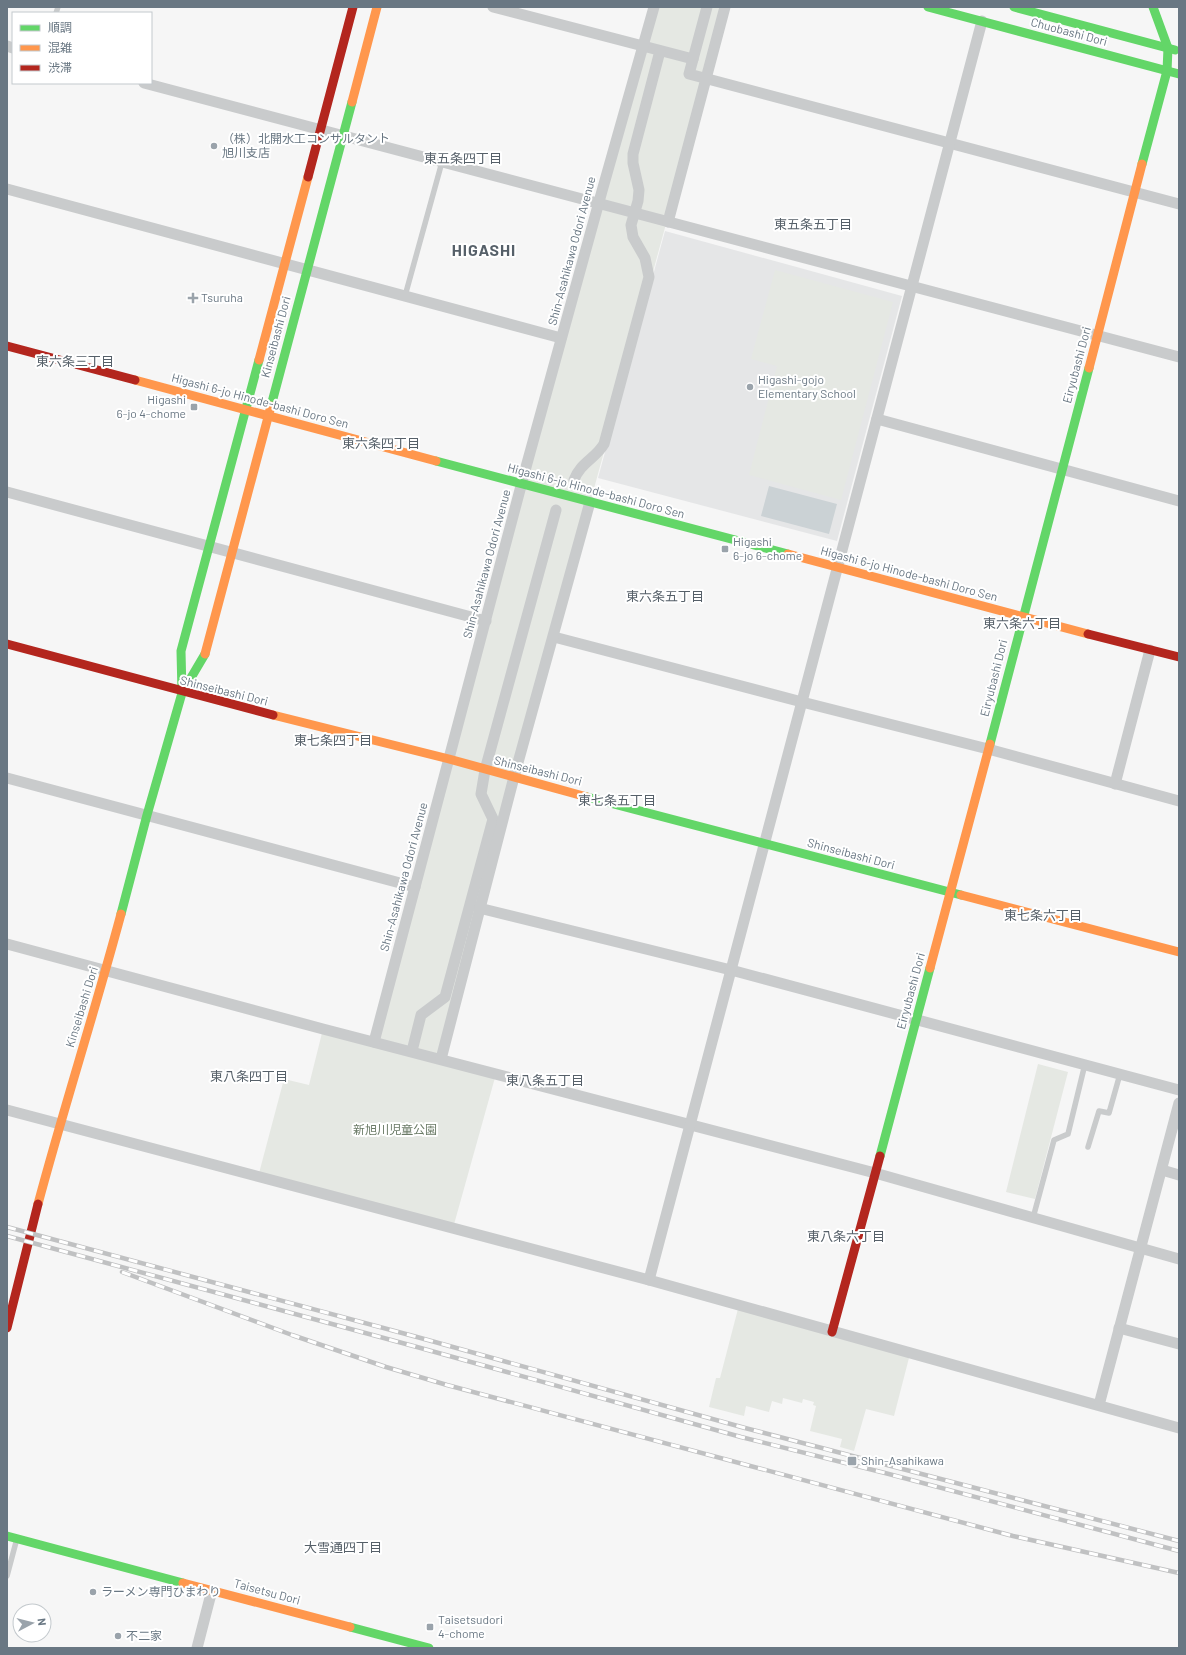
<svg xmlns="http://www.w3.org/2000/svg" width="1186" height="1655" font-family="Barlow,'Noto Sans JP',sans-serif">
	<style>
		.built { fill: #e5e6e7 }
		.green { fill: #e5e8e3 }
		.water { fill: #cbd2d5 }
		.lines { fill: none; stroke-linecap: round; stroke-linejoin: round }
		.lane { stroke: #c9cbcc; stroke-width: 5.5 }
		.street { stroke: #c9cbcc; stroke-width: 11 }
		.fast { stroke: #63d668; stroke-width: 9 }
		.slow { stroke: #ff974d; stroke-width: 9 }
		.jam { stroke: #b3261e; stroke-width: 9 }
		.rail-casing { stroke: #c0c1c2; stroke-width: 4.5 }
		.rail { stroke: #fff; stroke-width: 3; stroke-dasharray: 9; stroke-linecap: butt }
		.poi-dot { fill: #9aa3ab; stroke: #fff; stroke-width: 1.5 }
		.labels { text-anchor: middle; stroke-width: 4; stroke-linejoin: round; paint-order: stroke }
		.street-label { font-size: 12px; fill: #697783; stroke: #fff }
		.poi-label { font-size: 12px; fill: #697783; stroke: #fff; text-anchor: start }
		.park-label { font-size: 12px; fill: #6b7b67; stroke: #fff }
		.neighbourhood-label { font-size: 13px; fill: #566069; stroke: #fff }
		.district-label { font-size: 16px; font-weight: bold; letter-spacing: 1px; fill: #566069; stroke: #fff }
	</style>
	<rect width="100%" height="100%" fill="#f6f6f6"/>
	<!-- built -->
	<path class="built" d="M 665,231 L 902,296 L 837,541 L 598,478 Z"/>
	<!-- green -->
	<g class="green">
		<path d="M 652,7 L 725,7 L 586,518 L 441,1059 L 496,1074 L 453,1228 L 258,1177 L 284,1079 L 309,1085 L 323,1029 L 374,1042 Z"/>
		<path d="M 775,270 L 893,302 L 841,500 L 749,475 L 777,366 L 751,359 Z"/>
		<path d="M 1038,1064 L 1068,1072 L 1035,1199 L 1006,1192 Z"/>
		<path d="M 739,1305 L 910,1354 L 894,1416 L 866,1409 L 854,1451 L 840,1447 L 842,1439 L 810,1431 L 816,1406 L 813,1405 L 814,1402 L 803,1399 L 802,1403 L 783,1398 L 782,1404 L 772,1401 L 769,1412 L 746,1406 L 744,1416 L 709,1407 L 716,1378 L 720,1378 Z"/>
	</g>
	<!-- water -->
	<path class="water" d="M 769,486 L 837,504 L 829,534 L 761,516 Z"/>
	<g class="lines">
		<!-- lane -->
		<g class="lane">
			<path d="M 56,13 L 58,7"/>
			<path d="M 405,296 L 442,162"/>
			<path d="M 1088,1147 L 1099,1111 L 1109,1113 L 1120,1074"/>
			<path d="M 1033,1218 L 1054,1140 L 1068,1134 L 1085,1064"/>
			<path d="M 7,1576 L 16,1542"/>
		</g>
		<!-- street -->
		<g class="street">
			<path d="M 493,7 L 693,59"/>
			<path d="M 707,7 L 689,74 L 1179,204"/>
			<path d="M 7,46 L 13,48"/>
			<path d="M 144,83 L 1179,357"/>
			<path d="M 7,189 L 561,338"/>
			<path d="M 668,222 L 725,7"/>
			<path d="M 877,419 L 1179,501"/>
			<path d="M 574,480 C 580,463 595,459 604,444 L 649,277 L 645,258 L 633,237 L 631,225 L 638,201 L 639,190 L 633,163 L 633,154 L 660,51"/>
			<path d="M 7,492 L 486,621"/>
			<path d="M 554,637 L 802,702 L 988,749 L 1179,801"/>
			<path d="M 7,778 L 415,887"/>
			<path d="M 1115,784 L 1150,650"/>
			<path d="M 479,908 L 731,970 L 1179,1090"/>
			<path d="M 7,944 L 323,1029 L 875,1173 L 1179,1259"/>
			<path d="M 374,1042 L 526,467 L 602,191 L 654,7"/>
			<path d="M 412,1051 L 421,1015 L 445,997 L 493,819 L 481,794 L 485,770 L 556,510"/>
			<path d="M 441,1059 L 514,777 L 590,502"/>
			<path d="M 7,1110 L 649,1280 L 1179,1428"/>
			<path d="M 1162,1170 L 1179,1175"/>
			<path d="M 649,1280 L 982,21"/>
			<path d="M 1119,1328 L 1179,1344"/>
			<path d="M 1099,1405 L 1179,1103"/>
			<path d="M 197,1648 L 212,1590"/>
		</g>
		<!-- fast -->
		<g class="fast">
			<path d="M 928,7 L 1179,74"/>
			<path d="M 1014,7 L 1175,50"/>
			<path d="M 1142,164 L 1167,71 L 1168,48 L 1153,7"/>
			<path d="M 271,406 L 352,102"/>
			<path d="M 436,461 L 788,554"/>
			<path d="M 182,693 L 181,651 L 259,360"/>
			<path d="M 990,744 L 1089,368"/>
			<path d="M 587,797 L 961,895"/>
			<path d="M 121,914 L 147,815 L 182,693 L 205,654"/>
			<path d="M 880,1156 L 930,968"/>
			<path d="M 7,1536 L 183,1583"/>
			<path d="M 350,1627 L 429,1648"/>
		</g>
		<!-- slow -->
		<g class="slow">
			<path d="M 352,102 L 377,7"/>
			<path d="M 259,360 L 308,177"/>
			<path d="M 1089,368 L 1142,164"/>
			<path d="M 135,380 L 436,461"/>
			<path d="M 788,554 L 1088,634"/>
			<path d="M 205,654 L 271,406"/>
			<path d="M 273,715 L 449,759 L 587,797"/>
			<path d="M 961,895 L 1179,952"/>
			<path d="M 930,968 L 990,744"/>
			<path d="M 38,1204 C 64,1107 95,1011 121,914"/>
			<path d="M 183,1583 L 350,1627"/>
		</g>
		<!-- jam -->
		<g class="jam">
			<path d="M 308,177 L 353,7"/>
			<path d="M 7,346 L 135,380"/>
			<path d="M 1088,634 L 1179,657"/>
			<path d="M 7,644 L 273,715"/>
			<path d="M 7,1328 L 38,1204"/>
			<path d="M 832,1332 L 880,1156"/>
		</g>
		<defs>
			<g id="rail">
				<path d="M 7,1227 L 417,1337 L 745,1428 L 1179,1541"/>
				<path d="M 7,1236 L 417,1347 L 741,1437 L 885,1473 L 1179,1551"/>
				<path d="M 122,1272 L 292,1335 L 386,1367 L 447,1385 L 1013,1536 L 1179,1573"/>
			</g>
		</defs>
		<!-- rail casing -->
		<use href="#rail" class="rail-casing"/>
		<!-- rail -->
		<use href="#rail" class="rail"/>
	</g>
	<!-- markers -->
	<g class="poi-dot">
		<circle cx="214" cy="146" r="4"/>
		<path d="M191 292h4v4h4v4h-4v4h-4v-4h-4v-4h4z"/>
		<circle cx="750" cy="387" r="4"/>
		<rect x="190" y="403" width="8" height="8" rx="2"/>
		<rect x="721" y="545" width="8" height="8" rx="2"/>
		<rect x="847" y="1456" width="10" height="10" rx="2"/>
		<circle cx="93" cy="1592" r="4"/>
		<rect x="426" y="1623" width="8" height="8" rx="2"/>
		<circle cx="118" cy="1636" r="4"/>
	</g>
	<g class="labels">
		<!-- street labels -->
		<g class="street-label">
			<text transform="translate(1069 32) rotate(15)" y="4">Chuobashi Dori</text>
			<text transform="translate(572 251) rotate(-75)" y="4">Shin-Asahikawa Odori Avenue</text>
			<text transform="translate(276 337) rotate(-75)" y="4">Kinseibashi Dori</text>
			<text transform="translate(1077 365) rotate(-75)" y="4">Eiryubashi Dori</text>
			<text transform="translate(260 401) rotate(15)" y="4">Higashi 6-jo Hinode-bashi Doro Sen</text>
			<text transform="translate(596 491) rotate(15)" y="4">Higashi 6-jo Hinode-bashi Doro Sen</text>
			<text transform="translate(487 564) rotate(-75)" y="4">Shin-Asahikawa Odori Avenue</text>
			<text transform="translate(909 574) rotate(15)" y="4">Higashi 6-jo Hinode-bashi Doro Sen</text>
			<text transform="translate(994 678) rotate(-76)" y="4">Eiryubashi Dori</text>
			<text transform="translate(224 691) rotate(14)" y="4">Shinseibashi Dori</text>
			<text transform="translate(538 771) rotate(14)" y="4">Shinseibashi Dori</text>
			<text transform="translate(851 854) rotate(15)" y="4">Shinseibashi Dori</text>
			<text transform="translate(404 877) rotate(-75)" y="4">Shin-Asahikawa Odori Avenue</text>
			<text transform="translate(911 991) rotate(-75)" y="4">Eiryubashi Dori</text>
			<text transform="translate(82 1007) rotate(-73)" y="4">Kinseibashi Dori</text>
			<text transform="translate(267 1592) rotate(15)" y="4">Taisetsu Dori</text>
		</g>
		<!-- poi labels -->
		<g class="poi-label">
			<text x="222" y="143">（株）北開水工コンサルタント<tspan x="222" dy="14">旭川支店</tspan></text>
			<text x="201" y="302">Tsuruha</text>
			<text x="758" y="384">Higashi-gojo<tspan x="758" dy="14">Elementary School</tspan></text>
			<text x="186" y="404" text-anchor="end">Higashi<tspan x="186" dy="14">6-jo 4-chome</tspan></text>
			<text x="733" y="546">Higashi<tspan x="733" dy="14">6-jo 6-chome</tspan></text>
			<text x="861" y="1465">Shin-Asahikawa</text>
			<text x="101" y="1596">ラーメン専門ひまわり</text>
			<text x="438" y="1624">Taisetsudori<tspan x="438" dy="14">4-chome</tspan></text>
			<text x="126" y="1640">不二家</text>
		</g>
		<!-- park labels -->
		<g class="park-label">
			<text x="395" y="1134">新旭川児童公園</text>
		</g>
		<!-- neighbourhood labels -->
		<g class="neighbourhood-label">
			<text x="463" y="163">東五条四丁目</text>
			<text x="813" y="229">東五条五丁目</text>
			<text x="75" y="366">東六条三丁目</text>
			<text x="381" y="448">東六条四丁目</text>
			<text x="665" y="601">東六条五丁目</text>
			<text x="1022" y="628">東六条六丁目</text>
			<text x="333" y="745">東七条四丁目</text>
			<text x="617" y="805">東七条五丁目</text>
			<text x="1043" y="920">東七条六丁目</text>
			<text x="249" y="1081">東八条四丁目</text>
			<text x="545" y="1085">東八条五丁目</text>
			<text x="846" y="1241">東八条六丁目</text>
			<text x="343" y="1552">大雪通四丁目</text>
		</g>
		<!-- district labels -->
		<g class="district-label">
			<text x="484" y="256">HIGASHI</text>
		</g>
	</g>
	<!-- border -->
	<rect width="1186" height="1655" fill="none" stroke="#697783" stroke-width="16"/>
	<!-- legend -->
	<rect x="12" y="12" width="140" height="72" fill="#ffffff" stroke="#c3c9cd"/>
	<rect x="20" y="25" width="20" height="6" fill="#63d668" stroke="#c3c9cd"/>
	<text x="48" y="32" font-size="12" fill="#697783">順調</text>
	<rect x="20" y="45" width="20" height="6" fill="#ff974d" stroke="#c3c9cd"/>
	<text x="48" y="52" font-size="12" fill="#697783">混雑</text>
	<rect x="20" y="65" width="20" height="6" fill="#b3261e" stroke="#c3c9cd"/>
	<text x="48" y="72" font-size="12" fill="#697783">渋滞</text>
	<!-- north arrow -->
	<g transform="translate(32 1623) rotate(83)"><circle r="19" fill="#ffffff" stroke="#c3c9cd"/>
	<path d="M0-3L7 15L0 10L-7 15Z" fill="#9aa3ab"/>
	<text y="-6" font-size="11" font-weight="bold" text-anchor="middle" fill="#697783">N</text>
	</g>
</svg>
